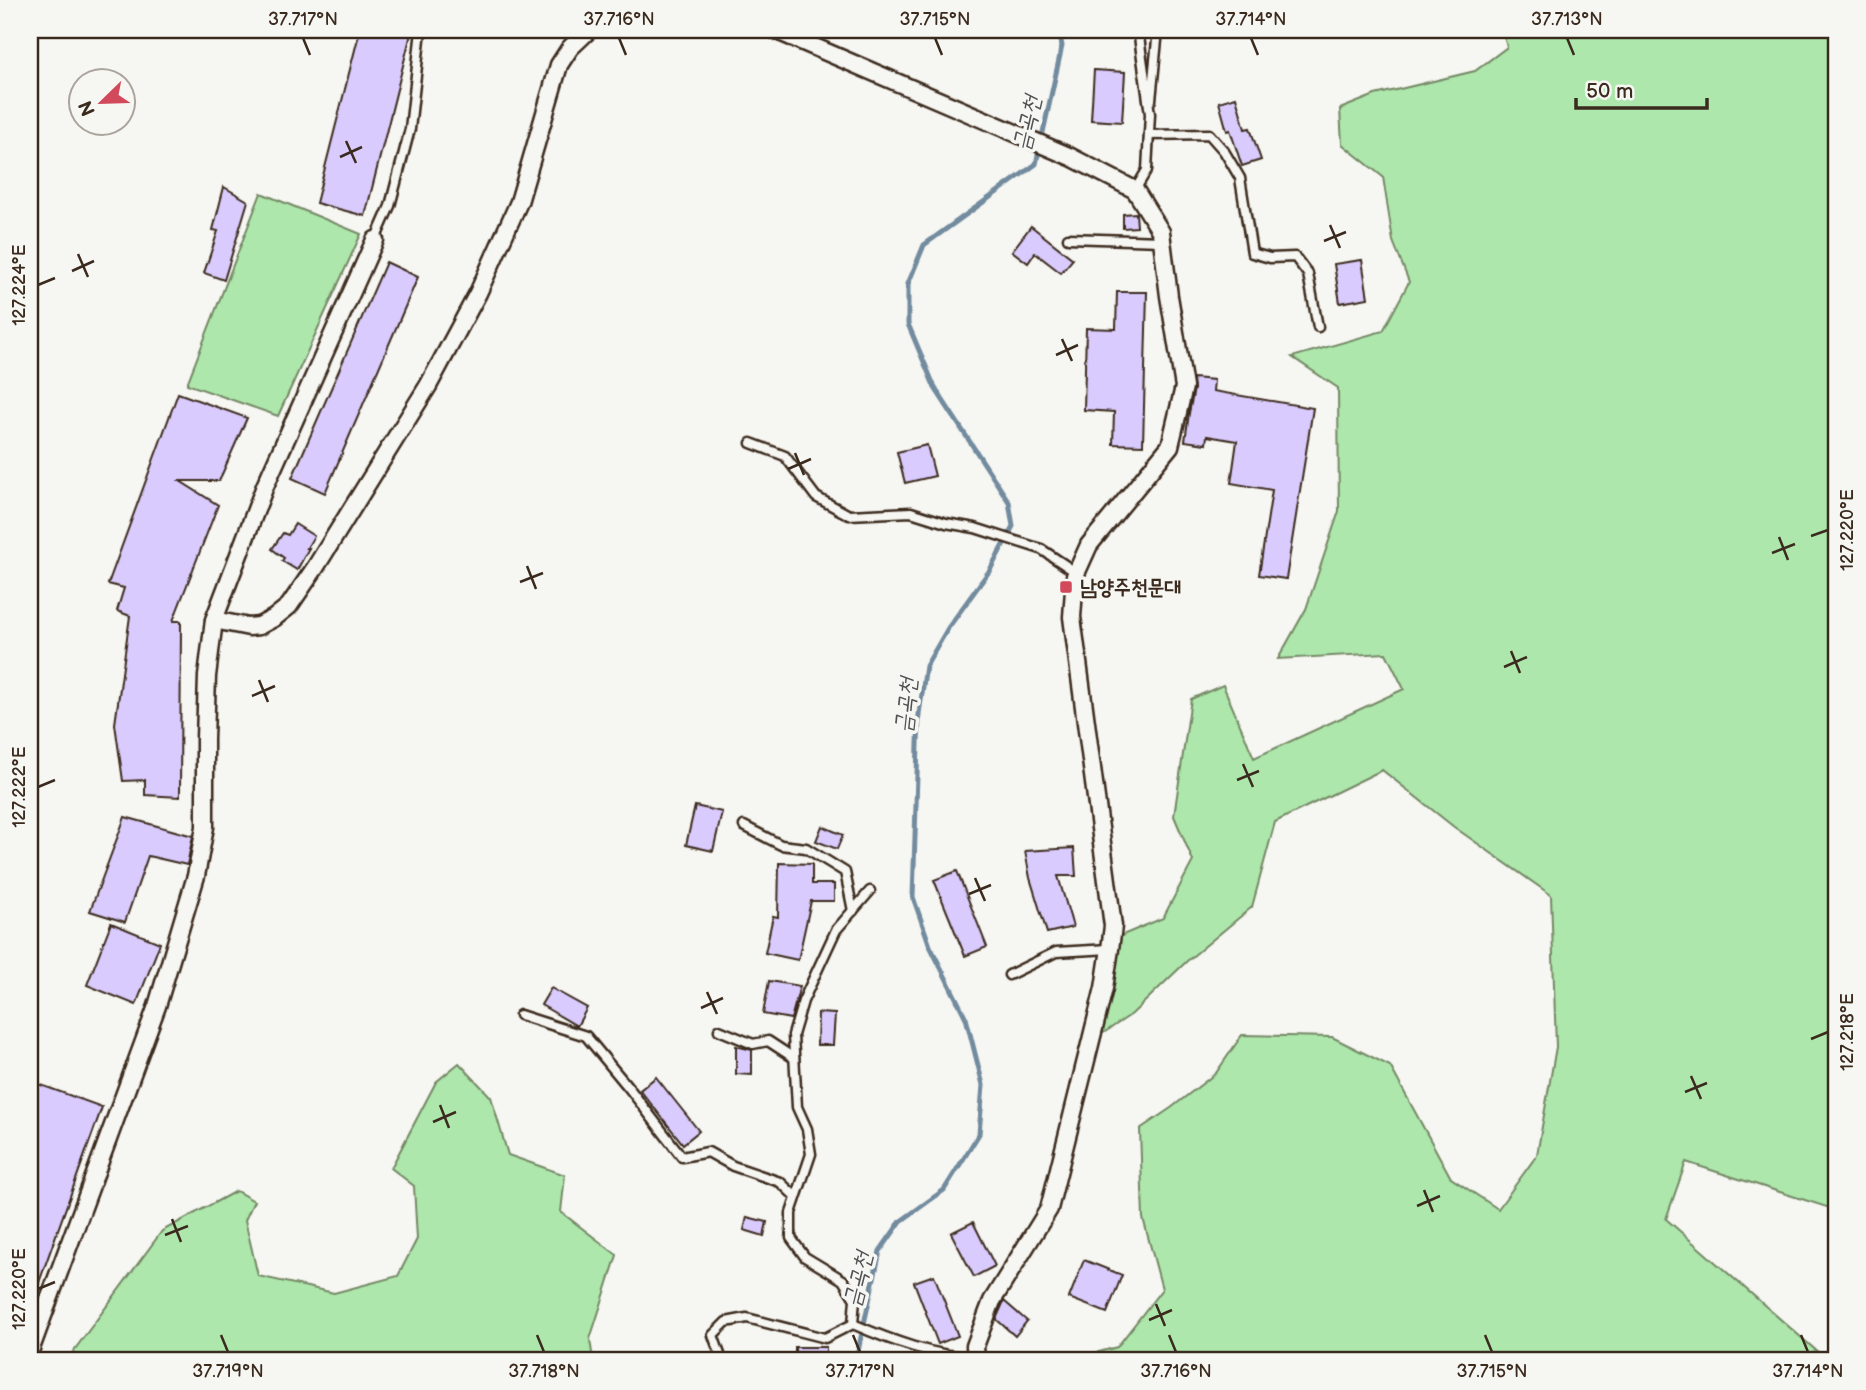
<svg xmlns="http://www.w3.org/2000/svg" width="1866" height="1390" font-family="'Balsamiq Sans','Poor Story',sans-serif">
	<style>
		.green { fill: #ade7ac; stroke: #748865; stroke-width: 2 }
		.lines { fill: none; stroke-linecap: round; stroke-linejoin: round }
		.stream { stroke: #728b9e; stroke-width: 5 }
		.building { fill: #d9cbfd; stroke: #3b2a1e; stroke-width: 2 }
		.service-casing { stroke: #3b2a1e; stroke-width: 13 }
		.minor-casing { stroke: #3b2a1e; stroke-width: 21 }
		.service { stroke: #f6f6f2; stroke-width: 8 }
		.minor { stroke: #f6f6f2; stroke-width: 16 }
		.ticks { fill: none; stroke: #3b2a1e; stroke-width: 2.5 }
		.poi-dot { fill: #d1495b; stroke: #f6f6f2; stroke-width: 2.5 }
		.labels { text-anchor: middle; stroke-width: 7; stroke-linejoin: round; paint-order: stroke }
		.poi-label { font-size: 21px; font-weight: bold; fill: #3b2a1e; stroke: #f6f6f2; text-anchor: start }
		.water-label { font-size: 23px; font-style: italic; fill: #525254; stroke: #f6f6f2 }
		.neatline { fill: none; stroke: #3b2a1e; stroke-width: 2.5 }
		.ticks-label { font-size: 18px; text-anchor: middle; fill: #3b2a1e }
	</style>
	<rect width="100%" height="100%" fill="#f6f6f2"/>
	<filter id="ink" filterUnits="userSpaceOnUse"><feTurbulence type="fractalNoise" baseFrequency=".0143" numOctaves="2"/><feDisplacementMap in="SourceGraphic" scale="14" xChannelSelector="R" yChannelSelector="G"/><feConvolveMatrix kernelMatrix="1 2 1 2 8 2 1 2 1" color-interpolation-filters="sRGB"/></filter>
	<g filter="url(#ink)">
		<!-- green -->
		<g class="green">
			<path d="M 1502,30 L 1836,30 L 1836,1210 L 1686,1162 L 1666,1219 L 1827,1360 L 1070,1360 L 1117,1347 L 1162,1289 L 1143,1218 L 1140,1129 L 1171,1108 L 1216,1073 L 1242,1035 L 1332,1037 L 1390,1066 L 1451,1178 L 1498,1209 L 1537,1155 L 1556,1047 L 1551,895 L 1454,827 L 1382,770 L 1275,822 L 1252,907 L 1187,961 L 1132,1014 L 1102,1034 L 1118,937 L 1163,918 L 1193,861 L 1174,816 L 1191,699 L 1223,685 L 1254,758 L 1404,689 L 1386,653 L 1278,659 L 1306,609 L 1339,511 L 1338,388 L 1292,357 L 1383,331 L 1409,282 L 1393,241 L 1383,177 L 1342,144 L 1340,109 L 1375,95 L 1475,71 L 1507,47 Z"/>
			<path d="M 261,193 L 361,234 L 278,416 L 187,384 Z"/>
			<path d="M 459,1063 L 491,1097 L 508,1155 L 565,1175 L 561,1212 L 617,1255 L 590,1339 L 593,1360 L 67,1360 L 162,1231 L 236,1191 L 254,1201 L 245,1220 L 258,1276 L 334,1293 L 398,1276 L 417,1239 L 414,1186 L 391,1168 L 436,1082 Z"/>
		</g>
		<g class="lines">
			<!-- stream -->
			<path class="stream" d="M 856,1360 L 880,1251 L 901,1221 L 944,1190 L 979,1134 L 983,1085 L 966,1018 L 930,946 L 913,897 L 919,714 L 926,666 L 948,628 L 990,570 L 1013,526 L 1009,502 L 935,388 L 908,324 L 908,284 L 924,245 L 1036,164 L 1062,46 L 1059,30"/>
		</g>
		<!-- building -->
		<g class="building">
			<path d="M 360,30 L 412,30 L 365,216 L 316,203 Z"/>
			<path d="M 1094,70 L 1125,72 L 1122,122 L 1091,120 Z"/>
			<path d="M 1236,97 L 1245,129 L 1250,128 L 1261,160 L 1242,166 L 1230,130 L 1227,131 L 1219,102 Z"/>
			<path d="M 224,187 L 248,201 L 224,280 L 204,273 L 218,231 L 213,230 Z"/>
			<path d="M 1136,213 L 1137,227 L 1123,228 L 1123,214 Z"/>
			<path d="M 1031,226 L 1073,259 L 1061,273 L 1035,253 L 1028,263 L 1012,251 Z"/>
			<path d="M 1362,260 L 1368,298 L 1340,303 L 1334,264 Z"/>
			<path d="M 386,262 L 418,277 L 325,493 L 292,478 Z"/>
			<path d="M 1117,292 L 1147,292 L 1143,445 L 1113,444 L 1114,412 L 1084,410 L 1086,328 L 1116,329 Z"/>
			<path d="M 1193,378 L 1214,380 L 1213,391 L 1313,408 L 1286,579 L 1259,575 L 1272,490 L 1231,483 L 1237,441 L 1207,436 L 1206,444 L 1185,441 L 1189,413 L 1194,389 Z"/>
			<path d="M 178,393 L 247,418 L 219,481 L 180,481 L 218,505 L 173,621 L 181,621 L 180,797 L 145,795 L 145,780 L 123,781 L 115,724 L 130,616 L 117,611 L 124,588 L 108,584 Z"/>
			<path d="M 927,445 L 935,476 L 905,483 L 897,452 Z"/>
			<path d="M 295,524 L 314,536 L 307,548 L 309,548 L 297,570 L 282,561 L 284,558 L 272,549 L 283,533 L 288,535 Z"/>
			<path d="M 695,806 L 722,812 L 713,851 L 686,845 Z"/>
			<path d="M 125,817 L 193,836 L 187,865 L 148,856 L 125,922 L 90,911 Z"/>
			<path d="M 822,826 L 843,835 L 837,849 L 816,841 Z"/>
			<path d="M 1074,848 L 1076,876 L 1058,876 L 1073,927 L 1047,933 L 1030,878 L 1025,851 Z"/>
			<path d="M 779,863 L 812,864 L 812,884 L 834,884 L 834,901 L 811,901 L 798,960 L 765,953 L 773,916 L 778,917 Z"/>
			<path d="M 957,871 L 987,947 L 965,956 L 934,880 Z"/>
			<path d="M 111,923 L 160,943 L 136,1005 L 87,985 Z"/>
			<path d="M 769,981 L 800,986 L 791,1019 L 763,1014 Z"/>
			<path d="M 551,988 L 587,1008 L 577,1026 L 541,1005 Z"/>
			<path d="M 818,1013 L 835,1014 L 833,1045 L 817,1045 Z"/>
			<path d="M 736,1046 L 752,1050 L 752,1075 L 736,1074 Z"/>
			<path d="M 656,1077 L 699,1131 L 683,1144 L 640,1090 Z"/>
			<path d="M 30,1081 L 102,1107 L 32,1302 L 30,1302 Z"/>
			<path d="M 747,1217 L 767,1222 L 764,1236 L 744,1230 Z"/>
			<path d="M 973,1222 L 995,1266 L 974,1277 L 951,1233 Z"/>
			<path d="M 1084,1260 L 1122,1275 L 1107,1313 L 1069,1298 Z"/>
			<path d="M 934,1275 L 958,1336 L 938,1344 L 914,1282 Z"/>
			<path d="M 1004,1301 L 1027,1321 L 1015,1336 L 996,1319 Z"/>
			<rect x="795" y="1347" width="31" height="13"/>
		</g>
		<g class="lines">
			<defs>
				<g id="service">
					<path d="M 1151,100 L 1158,30"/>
					<path d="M 1149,135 L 1209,134 L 1224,151 L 1240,178 L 1252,253 L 1270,258 L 1295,257 L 1308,274 L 1318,327"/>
					<path d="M 1135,190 L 1147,170 L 1150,114 L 1138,30"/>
					<path d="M 1068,238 L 1162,241"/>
					<path d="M 375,240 L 390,206 L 410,129 L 421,30"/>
					<path d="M 751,443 L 785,456 L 816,497 L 849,515 L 911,512 L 946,523 L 975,528 L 1041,549 L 1077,573"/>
					<path d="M 744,826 L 781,845 L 806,848 L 845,872 L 853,911"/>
					<path d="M 1009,975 L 1056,952 L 1110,949"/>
					<path d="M 520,1015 L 586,1036 L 629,1088 L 682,1157 L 708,1152 L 733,1166 L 780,1182 L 796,1197"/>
					<path d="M 719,1030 L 753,1044 L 768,1041 L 794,1058"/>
					<path d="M 853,1324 L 855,1299 L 843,1280 L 805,1257 L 791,1238 L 791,1213 L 811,1154 L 807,1129 L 797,1107 L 793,1035 L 803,1001 L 836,930 L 870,891"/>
					<path d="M 722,1360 L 713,1335 L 726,1322 L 747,1318 L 825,1338 L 853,1324 C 892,1341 933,1356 976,1358"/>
				</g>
				<g id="minor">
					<path d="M 775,30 L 1071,157 L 1135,190 L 1161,232 L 1169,296 L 1184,387 L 1170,446 L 1089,545 L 1075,576 L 1072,617 L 1113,926 L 1110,949 L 1104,988 L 1049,1209 L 992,1301 L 975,1346 L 976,1360"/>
					<path d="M 214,620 L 249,627 L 259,626 L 274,618 L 289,606 L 315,568 L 428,386 L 478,293 L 519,202 L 559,65 L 570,48 L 589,30"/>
					<path d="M 30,1351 L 157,1006 L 196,876 L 205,827 L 205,739 L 207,676 L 214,620 L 265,486 L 375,240"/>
				</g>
			</defs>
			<!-- service casing -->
			<use href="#service" class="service-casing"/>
			<!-- minor casing -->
			<use href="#minor" class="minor-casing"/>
			<!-- service -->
			<use href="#service" class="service"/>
			<!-- minor -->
			<use href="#minor" class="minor"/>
		</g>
	</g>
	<!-- ticks -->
	<path class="ticks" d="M 303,38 L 310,55M 619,38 L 626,55M 935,38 L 942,55M 1251,38 L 1258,55M 1567,38 L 1574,55M 346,141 L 356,163M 340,157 L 362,147M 1330,225 L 1340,248M 1324,241 L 1346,232M 78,254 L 88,277M 72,271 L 94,261M 38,285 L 55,278M 1062,339 L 1072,361M 1056,355 L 1078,345M 795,453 L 804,475M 788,469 L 811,459M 1811,536 L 1828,530M 1779,537 L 1788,560M 1772,553 L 1795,544M 527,566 L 536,589M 520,582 L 543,573M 1511,651 L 1520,673M 1504,667 L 1527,657M 259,680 L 268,702M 252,696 L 275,686M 1243,764 L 1253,787M 1237,780 L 1259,771M 38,787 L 55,780M 975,878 L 985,901M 969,894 L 991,885M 707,992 L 717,1014M 701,1008 L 723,998M 1811,1039 L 1828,1032M 1691,1076 L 1701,1099M 1685,1092 L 1707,1083M 440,1105 L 449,1128M 433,1122 L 456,1112M 1424,1190 L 1433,1212M 1417,1206 L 1440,1196M 172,1219 L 181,1242M 165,1235 L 188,1226M 38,1289 L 55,1282M 1156,1304 L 1165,1326M 1149,1320 L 1172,1310M 221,1335 L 228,1352M 537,1335 L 544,1352M 853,1335 L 860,1352M 1169,1335 L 1176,1352M 1485,1335 L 1492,1352M 1801,1335 L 1808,1352"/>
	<!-- markers -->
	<rect class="poi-dot" x="1059" y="580" width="14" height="14" rx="3.5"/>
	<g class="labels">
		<!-- poi labels -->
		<g class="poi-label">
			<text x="1080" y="594">남양주천문대</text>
		</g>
		<!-- water labels -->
		<g class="water-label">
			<text transform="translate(1026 123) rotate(-77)" y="8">금곡천</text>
			<text transform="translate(905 705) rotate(-84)" y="8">금곡천</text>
			<text transform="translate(857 1279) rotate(-76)" y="8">금곡천</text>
		</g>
	</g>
	<!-- margin -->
	<rect width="1866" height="1390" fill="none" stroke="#f6f6f2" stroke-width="77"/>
	<!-- north arrow -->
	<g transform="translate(102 102) rotate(247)"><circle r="33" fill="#f6f6f2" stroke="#aba49d" stroke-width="2"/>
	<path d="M0-5L12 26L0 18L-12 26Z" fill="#d1495b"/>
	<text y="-10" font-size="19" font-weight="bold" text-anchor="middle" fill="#3b2a1e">N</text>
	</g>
	<!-- scale -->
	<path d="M1576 98v10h131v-10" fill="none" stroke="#3b2a1e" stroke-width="3.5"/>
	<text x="1586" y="98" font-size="21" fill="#3b2a1e" stroke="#f6f6f2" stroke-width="5" paint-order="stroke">50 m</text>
	<rect x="38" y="38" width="1790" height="1314" class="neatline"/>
	<g class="ticks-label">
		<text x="303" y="25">37.717°N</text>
		<text x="619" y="25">37.716°N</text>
		<text x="935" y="25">37.715°N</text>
		<text x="1251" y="25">37.714°N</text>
		<text x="1567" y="25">37.713°N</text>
		<text transform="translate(19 285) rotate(-90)" y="6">127.224°E</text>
		<text transform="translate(1847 530) rotate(-90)" y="6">127.220°E</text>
		<text transform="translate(19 787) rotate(-90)" y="6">127.222°E</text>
		<text transform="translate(1847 1032) rotate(-90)" y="6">127.218°E</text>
		<text transform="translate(19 1289) rotate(-90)" y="6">127.220°E</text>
		<text x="228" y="1377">37.719°N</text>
		<text x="544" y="1377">37.718°N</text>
		<text x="860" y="1377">37.717°N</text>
		<text x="1176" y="1377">37.716°N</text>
		<text x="1492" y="1377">37.715°N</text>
		<text x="1808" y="1377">37.714°N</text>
	</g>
</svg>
